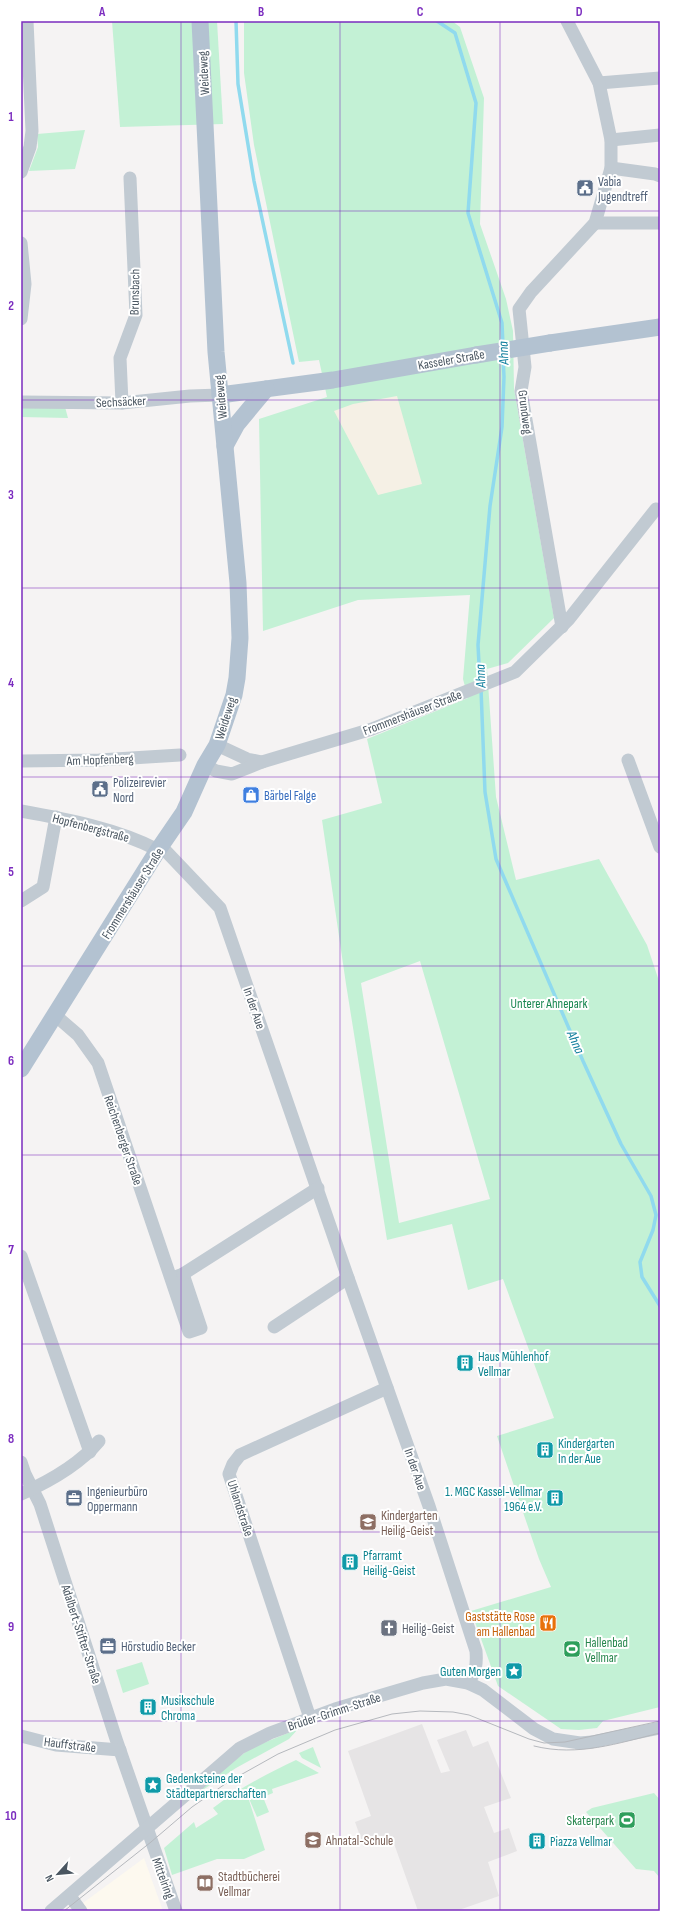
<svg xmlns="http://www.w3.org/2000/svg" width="681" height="1932" font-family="'Sofia Sans Condensed',sans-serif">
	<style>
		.commercial { fill: #fdf9ef }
		.education { fill: #e6e4e5 }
		.green { fill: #c3f1d5; fill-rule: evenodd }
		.sand { fill: #f5f0e5 }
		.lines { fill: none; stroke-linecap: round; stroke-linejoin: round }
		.stream { stroke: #90daee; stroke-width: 3.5 }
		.minor { stroke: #c1cad2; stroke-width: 13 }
		.major { stroke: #b3c2d1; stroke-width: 17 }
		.tram { stroke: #b5b8bd; stroke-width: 1 }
		.major-bridge { stroke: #b3c2d1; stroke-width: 17 }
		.grid { fill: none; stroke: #7b2cbf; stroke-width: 1; stroke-opacity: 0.55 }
		.labels { text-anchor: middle; stroke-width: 4; stroke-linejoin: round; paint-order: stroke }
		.street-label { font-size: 13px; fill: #4a5661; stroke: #fff }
		.service-label { font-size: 13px; fill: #4e5e75; stroke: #fff; text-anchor: start }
		.shop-label { font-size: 13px; fill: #366cbe; stroke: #fff; text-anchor: start }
		.park-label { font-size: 13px; fill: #17864f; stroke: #fff }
		.culture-label { font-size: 13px; fill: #0d838f; stroke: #fff; text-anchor: start }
		.education-label { font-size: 13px; fill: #785e54; stroke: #fff; text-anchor: start }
		.food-label { font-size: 13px; fill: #c56008; stroke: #fff; text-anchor: end }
		.worship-label { font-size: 13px; fill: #5b616d; stroke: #fff; text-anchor: start }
		.leisure-label { font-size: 13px; fill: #27864d; stroke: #fff; text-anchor: start }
		.water-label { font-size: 14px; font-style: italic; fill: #0c7c9b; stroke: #fff }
		.neatline { fill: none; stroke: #7b2cbf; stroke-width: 1.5 }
		.grid-label { font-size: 13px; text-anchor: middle; font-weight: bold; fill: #7b2cbf }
	</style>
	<rect width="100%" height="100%" fill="#f5f3f3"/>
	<!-- commercial -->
	<path class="commercial" d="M 144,1858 L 163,1911 L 72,1911 Z"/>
	<!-- education -->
	<path class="education" d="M 422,1724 L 441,1773 L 450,1771 L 437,1740 L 466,1730 L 473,1747 L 488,1741 L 511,1798 L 484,1807 L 494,1833 L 509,1828 L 517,1851 L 488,1862 L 499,1896 L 456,1911 L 418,1911 L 392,1838 L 364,1847 L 355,1822 L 371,1816 L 348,1751 Z"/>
	<!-- green -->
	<g class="green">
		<path d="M 112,21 L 217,21 L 223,124 L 120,127 Z"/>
		<path d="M 244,21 L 452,21 L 460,27 L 484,98 L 480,224 L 506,299 L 513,331 L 514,389 L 554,618 L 508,663 L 487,669 L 496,797 L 516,880 L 599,859 L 647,945 L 660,984 L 660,1707 L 603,1721 L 597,1728 L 579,1730 L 561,1729 L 498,1686 L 471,1611 L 551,1587 L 539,1559 L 497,1436 L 554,1418 L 503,1279 L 468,1290 L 452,1224 L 387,1240 L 346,984 L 322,820 L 382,803 L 367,739 L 468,698 L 463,679 L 470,595 L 358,600 L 263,631 L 259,419 L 327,397 L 319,360 L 299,362 L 254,145 L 244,73 ZM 420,961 L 490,1199 L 399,1223 L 361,983 Z"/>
		<path d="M 85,130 L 75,169 L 29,171 L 38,147 L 37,134 Z"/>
		<path d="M 21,407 L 65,407 L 68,418 L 21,417 Z"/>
		<path d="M 142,1662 L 149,1684 L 123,1693 L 116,1670 Z"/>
		<path d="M 298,1729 L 289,1739 L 236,1768 L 195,1795 L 211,1778 L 251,1748 Z"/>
		<path d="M 313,1747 L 321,1768 L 302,1758 L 299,1753 Z"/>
		<path d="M 296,1760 L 319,1773 L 272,1789 L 273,1793 L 263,1797 L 269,1812 L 257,1817 L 247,1794 L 265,1850 L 244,1859 L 217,1859 L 172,1875 L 164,1848 L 194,1822 L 196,1828 L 218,1814 L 213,1808 C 239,1788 267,1774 296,1760 Z"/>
		<path d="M 654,1793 L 660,1800 L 660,1878 L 654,1871 L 636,1869 L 586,1812 L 592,1808 Z"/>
	</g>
	<!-- sand -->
	<path class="sand" d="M 397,396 L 422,484 L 378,495 L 334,411 L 353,404 Z"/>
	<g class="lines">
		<!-- stream -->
		<g class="stream">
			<path d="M 236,21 L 238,84 L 254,181 L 293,363"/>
			<path d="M 437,21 L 455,33 L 476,103 L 468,213 L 502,323 L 503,346"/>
			<path d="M 480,683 L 478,645 L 490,506 L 502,427 L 504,377 L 503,356"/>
			<path d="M 481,689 L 485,792 L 496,859 L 583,1061 L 621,1144 L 651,1196 L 656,1215 L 653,1230 L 640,1262 L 642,1277 L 660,1306"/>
		</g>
		<!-- minor -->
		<g class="minor">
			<path d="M 599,83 L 660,78"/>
			<path d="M 611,140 L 660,135"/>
			<path d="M 611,168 L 655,174 L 660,176"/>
			<path d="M 21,172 L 30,147 L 32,131 L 27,21"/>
			<path d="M 595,223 L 660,223"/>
			<path d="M 21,243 L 25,284 L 21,319"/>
			<path d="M 21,402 L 122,403 L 190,396 L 220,395"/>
			<path d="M 122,403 L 120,358 L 136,315 L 130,178"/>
			<path d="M 562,627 L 521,391 L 525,367 L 519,309 L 531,292 L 595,223 L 611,168 L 611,140 L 599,83 L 567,21"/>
			<path d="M 217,745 L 247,759 L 262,762"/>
			<path d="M 628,760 L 660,847"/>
			<path d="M 21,761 L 99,760 L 180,755"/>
			<path d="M 205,765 L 216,771 L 232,774 L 262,762 L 372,729 L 515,672 L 569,619 L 656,509"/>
			<path d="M 21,811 C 66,819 118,829 158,850"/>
			<path d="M 161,846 L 220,908 L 348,1278 L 429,1506 L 476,1651 C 477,1664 476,1672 468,1683"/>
			<path d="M 21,901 L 43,887 L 56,817"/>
			<path d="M 55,1015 L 78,1035 L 98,1063 L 189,1332 L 201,1328 L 183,1274 L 172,1278"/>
			<path d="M 21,1256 L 90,1452"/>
			<path d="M 183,1274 L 318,1188"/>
			<path d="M 274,1327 L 348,1278"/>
			<path d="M 21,1462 L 25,1474 L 40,1504 L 117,1742 L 176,1911"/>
			<path d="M 21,1494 C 48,1482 80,1464 99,1441"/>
			<path d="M 310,1718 L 229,1474 L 233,1464 L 240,1455 L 387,1388"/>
			<path d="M 21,1736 L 56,1745 L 120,1750"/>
			<path d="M 70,1896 L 81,1911"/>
			<path d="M 51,1911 L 240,1748 L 270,1733 L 335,1709 L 423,1683 L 446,1679 L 468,1683 L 483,1690 L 534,1729 L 553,1739 L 580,1743 L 592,1742 L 660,1728"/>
		</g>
		<!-- major -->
		<g class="major">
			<path d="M 550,343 L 660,327"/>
			<path d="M 220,395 L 333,380 L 476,355"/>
			<path d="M 225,446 L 237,424 L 266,389"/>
			<path d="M 21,1069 L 158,850 L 184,812 L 205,765 L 217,745 L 234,695 L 237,678 L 240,638 L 238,583 L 216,352 L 200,21"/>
		</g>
		<!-- tram -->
		<g class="tram">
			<path d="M 534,1746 C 578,1757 618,1743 660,1733"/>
			<path d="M 64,1911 L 151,1842 L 192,1807 L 228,1782 L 278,1754 L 335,1730 L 392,1714 L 420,1711 L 453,1712 L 469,1715 L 529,1739 L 544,1743 L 565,1742 L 660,1721"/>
		</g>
		<!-- major-bridge -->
		<path class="major-bridge" d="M 476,355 L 550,343"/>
	</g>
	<!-- grid -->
	<path class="grid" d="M 181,21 L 181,1911M 340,21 L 340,1911M 500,21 L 500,1911M 21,211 L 660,211M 21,400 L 660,400M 21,588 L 660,588M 21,777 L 660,777M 21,966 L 660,966M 21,1155 L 660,1155M 21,1344 L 660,1344M 21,1532 L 660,1532M 21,1721 L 660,1721"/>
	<!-- icons -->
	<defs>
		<symbol id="civic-square" viewBox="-11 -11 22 22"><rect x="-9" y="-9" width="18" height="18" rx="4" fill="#5c6f8a" stroke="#fff"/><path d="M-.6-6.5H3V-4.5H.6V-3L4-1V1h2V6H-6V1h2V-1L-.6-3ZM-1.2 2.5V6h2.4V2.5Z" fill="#fff"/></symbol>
		<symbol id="shop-square" viewBox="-11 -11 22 22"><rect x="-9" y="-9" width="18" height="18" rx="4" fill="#3f7fe0" stroke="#fff"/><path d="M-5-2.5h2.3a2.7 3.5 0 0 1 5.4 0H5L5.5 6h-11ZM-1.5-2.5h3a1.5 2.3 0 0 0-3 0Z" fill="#fff"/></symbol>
		<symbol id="building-square" viewBox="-11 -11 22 22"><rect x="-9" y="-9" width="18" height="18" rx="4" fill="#0f9aa8" stroke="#fff"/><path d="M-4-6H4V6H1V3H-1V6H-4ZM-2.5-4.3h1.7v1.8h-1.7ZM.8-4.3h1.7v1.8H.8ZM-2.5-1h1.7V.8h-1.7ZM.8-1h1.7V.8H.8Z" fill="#fff"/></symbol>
		<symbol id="office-square" viewBox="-11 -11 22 22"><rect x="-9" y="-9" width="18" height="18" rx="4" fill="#5c6f8a" stroke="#fff"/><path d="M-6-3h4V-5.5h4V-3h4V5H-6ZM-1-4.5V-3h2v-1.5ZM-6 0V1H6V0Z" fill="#fff"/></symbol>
		<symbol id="school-square" viewBox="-11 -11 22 22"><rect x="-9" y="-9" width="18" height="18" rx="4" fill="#8d6e63" stroke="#fff"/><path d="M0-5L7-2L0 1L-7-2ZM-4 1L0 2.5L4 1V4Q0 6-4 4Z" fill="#fff"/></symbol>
		<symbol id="restaurant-square" viewBox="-11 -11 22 22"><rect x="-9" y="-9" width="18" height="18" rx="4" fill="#e8710a" stroke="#fff"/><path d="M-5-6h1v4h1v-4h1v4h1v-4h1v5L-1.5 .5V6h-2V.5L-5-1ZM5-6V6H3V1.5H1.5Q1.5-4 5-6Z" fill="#fff"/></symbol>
		<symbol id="church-square" viewBox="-11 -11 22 22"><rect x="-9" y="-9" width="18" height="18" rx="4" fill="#6b7280" stroke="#fff"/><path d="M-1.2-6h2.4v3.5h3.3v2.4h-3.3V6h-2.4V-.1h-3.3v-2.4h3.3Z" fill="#fff"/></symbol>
		<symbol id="stadium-square" viewBox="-11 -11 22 22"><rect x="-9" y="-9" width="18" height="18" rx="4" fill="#2e9e5b" stroke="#fff"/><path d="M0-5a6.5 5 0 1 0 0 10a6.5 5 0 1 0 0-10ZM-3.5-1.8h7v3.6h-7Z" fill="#fff"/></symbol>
		<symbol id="sight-square" viewBox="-11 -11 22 22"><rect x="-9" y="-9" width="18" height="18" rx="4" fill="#0f9aa8" stroke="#fff"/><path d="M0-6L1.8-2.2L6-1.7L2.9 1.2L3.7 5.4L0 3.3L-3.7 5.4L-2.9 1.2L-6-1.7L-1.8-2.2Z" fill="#fff"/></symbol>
		<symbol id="library-square" viewBox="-11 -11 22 22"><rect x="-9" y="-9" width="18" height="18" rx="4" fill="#8d6e63" stroke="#fff"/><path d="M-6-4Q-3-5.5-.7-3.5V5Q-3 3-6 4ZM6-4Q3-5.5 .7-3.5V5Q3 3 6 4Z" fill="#fff"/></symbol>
	</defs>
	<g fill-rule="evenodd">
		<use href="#civic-square" x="575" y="178" width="20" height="20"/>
		<use href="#civic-square" x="90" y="779" width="20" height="20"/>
		<use href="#shop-square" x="241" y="785" width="20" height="20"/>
		<use href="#building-square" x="455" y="1353" width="20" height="20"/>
		<use href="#building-square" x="535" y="1440" width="20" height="20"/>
		<use href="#office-square" x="64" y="1488" width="20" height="20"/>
		<use href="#building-square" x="545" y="1488" width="20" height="20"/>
		<use href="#school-square" x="358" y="1512" width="20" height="20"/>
		<use href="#building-square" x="340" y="1552" width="20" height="20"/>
		<use href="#restaurant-square" x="538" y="1613" width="20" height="20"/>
		<use href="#church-square" x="379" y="1618" width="20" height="20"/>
		<use href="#office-square" x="98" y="1636" width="20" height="20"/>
		<use href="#stadium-square" x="562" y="1639" width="20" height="20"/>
		<use href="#sight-square" x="504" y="1661" width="20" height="20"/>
		<use href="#building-square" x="138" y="1697" width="20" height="20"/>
		<use href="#sight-square" x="143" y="1775" width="20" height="20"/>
		<use href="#stadium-square" x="617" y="1810" width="20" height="20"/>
		<use href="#school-square" x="303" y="1830" width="20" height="20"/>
		<use href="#building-square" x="527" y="1831" width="20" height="20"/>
		<use href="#library-square" x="195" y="1873" width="20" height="20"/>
	</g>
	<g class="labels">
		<!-- street labels -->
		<g class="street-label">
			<text transform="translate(203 73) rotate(-93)" y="5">Weideweg</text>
			<text transform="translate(134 292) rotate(-89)" y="5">Brunsbach</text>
			<text transform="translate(451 359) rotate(-10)" y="5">Kasseler Straße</text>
			<text transform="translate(220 397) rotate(-95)" y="5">Weideweg</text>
			<text transform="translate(121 401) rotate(-3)" y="5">Sechsäcker</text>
			<text transform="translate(526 412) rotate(83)" y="5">Grundweg</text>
			<text transform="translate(412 712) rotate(-21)" y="5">Frommershäuser Straße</text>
			<text transform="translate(225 718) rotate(-72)" y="5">Weideweg</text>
			<text transform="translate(100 759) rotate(-2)" y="5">Am Hopfenberg</text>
			<text transform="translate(91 827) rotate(15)" y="5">Hopfenbergstraße</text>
			<text transform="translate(132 893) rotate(-58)" y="5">Frommershäuser Straße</text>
			<text transform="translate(255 1008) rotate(71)" y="5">In der Aue</text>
			<text transform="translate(124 1140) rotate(71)" y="5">Reichenberger Straße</text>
			<text transform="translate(416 1469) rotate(71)" y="5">In der Aue</text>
			<text transform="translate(241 1508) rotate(72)" y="5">Uhlandstraße</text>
			<text transform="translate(82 1634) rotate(72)" y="5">Adalbert-Stifter-Straße</text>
			<text transform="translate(334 1711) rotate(-18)" y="5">Brüder-Grimm-Straße</text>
			<text transform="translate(70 1744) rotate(7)" y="5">Hauffstraße</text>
			<text transform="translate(164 1878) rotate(70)" y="5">Mittelring</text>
		</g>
		<!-- service labels -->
		<g class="service-label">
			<text x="598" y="186">Vabia<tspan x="598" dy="15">Jugendtreff</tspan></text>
			<text x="113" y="787">Polizeirevier<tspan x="113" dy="15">Nord</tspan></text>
			<text x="87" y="1496">Ingenieurbüro<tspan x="87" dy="15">Oppermann</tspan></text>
			<text x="121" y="1651">Hörstudio Becker</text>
		</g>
		<!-- shop labels -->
		<g class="shop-label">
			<text x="264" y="800">Bärbel Falge</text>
		</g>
		<!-- park labels -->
		<g class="park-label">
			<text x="549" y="1008">Unterer Ahnepark</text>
		</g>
		<!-- culture labels -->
		<g class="culture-label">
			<text x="478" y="1361">Haus Mühlenhof<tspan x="478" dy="15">Vellmar</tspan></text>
			<text x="558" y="1448">Kindergarten<tspan x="558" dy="15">In der Aue</tspan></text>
			<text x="542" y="1496" text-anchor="end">1. MGC Kassel-Vellmar<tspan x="542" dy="15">1964 e.V.</tspan></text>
			<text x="363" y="1560">Pfarramt<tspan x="363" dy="15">Heilig-Geist</tspan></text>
			<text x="501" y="1676" text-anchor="end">Guten Morgen</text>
			<text x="161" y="1705">Musikschule<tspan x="161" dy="15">Chroma</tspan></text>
			<text x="166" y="1783">Gedenksteine der<tspan x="166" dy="15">Städtepartnerschaften</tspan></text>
			<text x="550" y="1846">Piazza Vellmar</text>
		</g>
		<!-- education labels -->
		<g class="education-label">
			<text x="381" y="1520">Kindergarten<tspan x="381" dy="15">Heilig-Geist</tspan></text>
			<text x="326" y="1845">Ahnatal-Schule</text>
			<text x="218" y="1881">Stadtbücherei<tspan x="218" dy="15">Vellmar</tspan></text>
		</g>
		<!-- food labels -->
		<g class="food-label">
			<text x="535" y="1621">Gaststätte Rose<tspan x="535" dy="15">am Hallenbad</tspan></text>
		</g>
		<!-- worship labels -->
		<g class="worship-label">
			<text x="402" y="1633">Heilig-Geist</text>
		</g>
		<!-- leisure labels -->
		<g class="leisure-label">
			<text x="585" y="1647">Hallenbad<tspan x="585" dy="15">Vellmar</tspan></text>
			<text x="614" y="1825" text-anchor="end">Skaterpark</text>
		</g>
		<!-- water labels -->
		<g class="water-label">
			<text transform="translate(503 353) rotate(-93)" y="5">Ahna</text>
			<text transform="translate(480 676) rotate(-93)" y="5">Ahna</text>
			<text transform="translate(576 1042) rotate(66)" y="5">Ahna</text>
		</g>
	</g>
	<!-- border -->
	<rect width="681" height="1932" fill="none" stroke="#ffffff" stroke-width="44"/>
	<!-- north arrow -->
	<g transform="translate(58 1874) rotate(243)" stroke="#ffffff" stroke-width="3" paint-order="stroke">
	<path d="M0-3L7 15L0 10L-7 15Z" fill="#4a5661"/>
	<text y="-6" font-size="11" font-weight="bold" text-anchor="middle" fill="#4a5661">N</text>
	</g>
	<rect x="22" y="22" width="637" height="1888" class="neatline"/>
	<g class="grid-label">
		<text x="102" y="16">A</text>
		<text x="261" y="16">B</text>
		<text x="420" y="16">C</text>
		<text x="579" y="16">D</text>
		<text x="11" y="121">1</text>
		<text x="11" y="310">2</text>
		<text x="11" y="499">3</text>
		<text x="11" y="687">4</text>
		<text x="11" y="876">5</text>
		<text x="11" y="1065">6</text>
		<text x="11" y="1254">7</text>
		<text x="11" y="1443">8</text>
		<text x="11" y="1631">9</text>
		<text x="11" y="1820">10</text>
	</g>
</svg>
